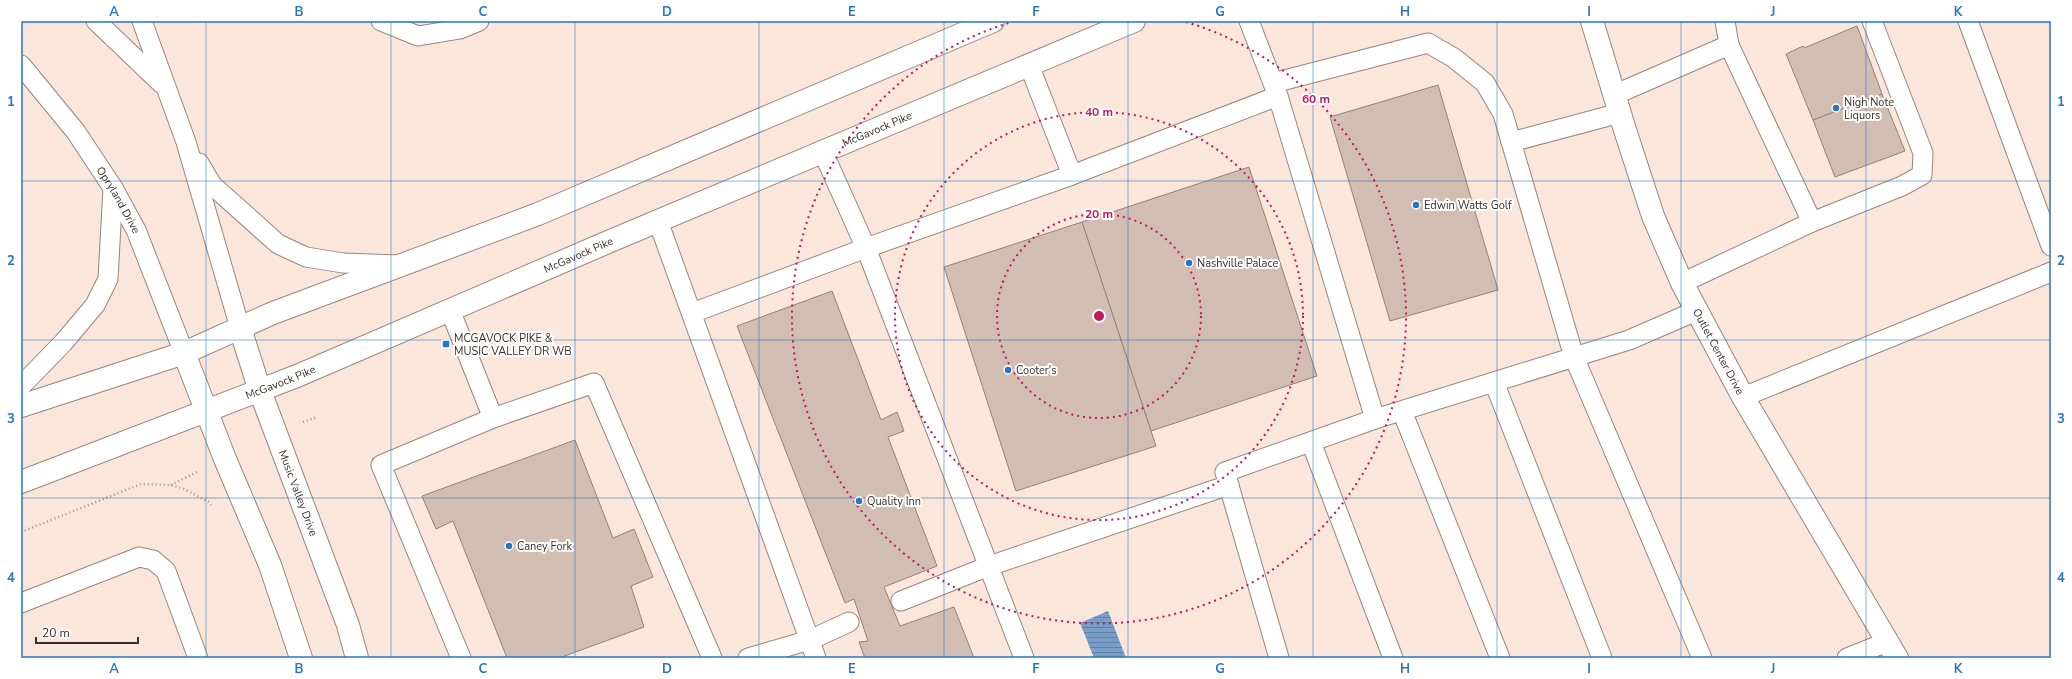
<svg xmlns="http://www.w3.org/2000/svg" width="2072" height="679" font-family="'Nunito Sans',sans-serif">
	<style>
		.water { fill: url(#water-rules) }
		.building { fill: #d1bdb1; stroke: #948277 }
		.lines { fill: none; stroke-linecap: round; stroke-linejoin: round }
		.lane-casing { stroke: #98867b; stroke-width: 21 }
		.street-casing { stroke: #98867b; stroke-width: 24 }
		.secondary-casing { stroke: #98867b; stroke-width: 24 }
		.path { stroke: #a3958c; stroke-width: 2.5; stroke-dasharray: 1 3; stroke-linecap: butt }
		.lane { stroke: #fff; stroke-width: 19 }
		.street { stroke: #fff; stroke-width: 22 }
		.secondary { stroke: #fff; stroke-width: 22 }
		.grid { fill: none; stroke: #2676c5; stroke-width: 1; stroke-opacity: 0.55 }
		.ring { fill: none; stroke: #c2185b; stroke-width: 2; stroke-dasharray: 2 4 }
		.poi-dot { fill: #2676c5; stroke: #fff; stroke-width: 1.5 }
		.labels { text-anchor: middle; stroke-width: 4; stroke-linejoin: round; paint-order: stroke }
		.poi-label { font-size: 11px; fill: #372f2b; stroke: #fff; text-anchor: start }
		.street-label { font-size: 11px; fill: #372f2b; stroke: #fff }
		.centre { fill: #c2185b; stroke: #fff; stroke-width: 2 }
		.ring-label { font-size: 12px; text-anchor: middle; font-weight: bold; fill: #c2185b; stroke: #fff; stroke-width: 4; stroke-linejoin: round; paint-order: stroke }
		.neatline { fill: none; stroke: #2676c5; stroke-width: 1.5 }
		.grid-label { font-size: 13px; text-anchor: middle; font-weight: bold; fill: #2676c5 }
	</style>
	<defs>
		<pattern id="water-rules" width="6" height="5" patternUnits="userSpaceOnUse"><rect width="6" height="5" fill="#779dc8"/><path d="M0 2.5h6" fill="none" stroke="#6280a3"/></pattern>
	</defs>
	<rect width="100%" height="100%" fill="#fae6da"/>
	<!-- water -->
	<path class="water" d="M 1108,611 L 1126,658 L 1094,658 L 1080,623 Z"/>
	<!-- building -->
	<g class="building">
		<path d="M 1857,26 L 1882,94 L 1813,120 L 1786,54 L 1803,46 L 1804,48 Z"/>
		<path d="M 1438,85 L 1498,290 L 1390,321 L 1330,117 Z"/>
		<path d="M 1882,94 L 1905,151 L 1835,177 L 1813,120 Z"/>
		<path d="M 1249,167 L 1317,376 L 1151,431 L 1082,222 Z"/>
		<path d="M 1082,222 L 1156,446 L 1016,491 L 944,267 Z"/>
		<path d="M 832,291 L 881,420 L 897,412 L 904,431 L 888,437 L 937,566 L 884,587 L 900,626 L 954,607 L 974,658 L 865,658 L 859,642 L 868,641 L 854,599 L 845,603 L 737,326 Z"/>
		<path d="M 575,440 L 613,538 L 634,529 L 653,577 L 631,586 L 644,627 L 559,658 L 507,658 L 453,521 L 436,529 L 422,496 Z"/>
	</g>
	<g class="lines">
		<defs>
			<g id="lane">
				<path d="M 96,21 L 162,84"/>
				<path d="M 142,21 L 186,142 L 240,328"/>
				<path d="M 381,21 L 418,36 L 460,29 L 479,21"/>
				<path d="M 1249,21 L 1278,96 L 1375,419 L 1629,340 L 1696,311"/>
				<path d="M 1725,21 L 1729,45"/>
				<path d="M 1968,21 L 2051,246"/>
				<path id="s1" d="M 21,65 L 76,132 L 113,188 L 136,230 L 184,353"/>
				<path d="M 1029,65 L 1072,175"/>
				<path d="M 1273,83 L 1428,43 L 1454,58 L 1485,83 L 1503,114 L 1574,357 L 1702,658"/>
				<path d="M 1614,95 L 1729,45 L 1812,222 L 1682,283"/>
				<path d="M 1511,142 L 1620,113"/>
				<path d="M 823,152 L 866,248 L 1024,658"/>
				<path d="M 199,163 L 212,185 L 278,244 L 306,257 L 343,263 L 399,265"/>
				<path d="M 658,221 L 816,658"/>
				<path d="M 1812,222 L 1902,186 L 1922,175 L 1923,153 L 1872,21"/>
				<path d="M 450,310 L 493,418 L 594,383 L 712,658"/>
				<path d="M 692,313 L 866,248 L 1072,175 L 1278,96"/>
				<path d="M 1494,382 L 1602,658"/>
				<path d="M 21,386 L 63,343 L 95,305 L 108,279 L 113,188"/>
				<path d="M 1743,397 L 2051,272"/>
				<path d="M 1402,411 L 1500,658"/>
				<path d="M 1311,442 L 1393,658"/>
				<path d="M 901,601 L 989,566 L 1229,485"/>
				<path d="M 21,603 L 139,557 L 153,560 L 166,571 L 198,658"/>
				<path d="M 461,658 L 381,465 L 493,418"/>
				<path d="M 748,658 L 810,640 L 849,622"/>
				<path d="M 1279,658 L 1225,472 L 1375,419"/>
				<path d="M 1847,658 L 1887,642"/>
			</g>
			<g id="street">
				<path id="s2" d="M 1592,21 L 1624,127 L 1653,216 L 1682,283 L 1743,397 L 1897,658"/>
				<path id="s3" d="M 240,328 L 260,391 L 348,625 L 357,658"/>
				<path d="M 184,353 L 225,459 L 270,565 L 301,658"/>
			</g>
			<g id="secondary">
				<path d="M 21,406 L 184,353 L 273,313 L 538,214 L 993,21"/>
				<path id="s4" d="M 21,482 L 297,376 L 608,242 L 1134,21"/>
			</g>
		</defs>
		<!-- lane casing -->
		<use href="#lane" class="lane-casing"/>
		<!-- street casing -->
		<use href="#street" class="street-casing"/>
		<!-- secondary casing -->
		<use href="#secondary" class="secondary-casing"/>
		<!-- path -->
		<g class="path">
			<path d="M 303,422 L 317,417"/>
			<path d="M 171,485 L 199,471"/>
			<path d="M 21,532 L 141,484 L 171,485 L 184,489 L 209,502 L 211,505"/>
		</g>
		<!-- lane -->
		<use href="#lane" class="lane"/>
		<!-- street -->
		<use href="#street" class="street"/>
		<!-- secondary -->
		<use href="#secondary" class="secondary"/>
	</g>
	<!-- grid -->
	<path class="grid" d="M 206,21 L 206,658M 391,21 L 391,658M 575,21 L 575,658M 759,21 L 759,658M 944,21 L 944,658M 1128,21 L 1128,658M 1313,21 L 1313,658M 1497,21 L 1497,658M 1681,21 L 1681,658M 1866,21 L 1866,658M 21,181 L 2051,181M 21,340 L 2051,340M 21,498 L 2051,498"/>
	<!-- distance rings -->
	<g class="ring">
		<circle cx="1099" cy="316" r="102"/>
		<circle cx="1099" cy="316" r="204"/>
		<path d="M1186 22A307 307 0 1 1 1012 22"/>
	</g>
	<!-- markers -->
	<g class="poi-dot">
		<circle cx="1836" cy="108" r="4"/>
		<circle cx="1416" cy="205" r="4"/>
		<circle cx="1189" cy="263" r="4"/>
		<rect x="442" y="340" width="8" height="8" rx="2"/>
		<circle cx="1008" cy="370" r="4"/>
		<circle cx="859" cy="501" r="4"/>
		<circle cx="509" cy="546" r="4"/>
	</g>
	<g class="labels">
		<!-- poi labels -->
		<g class="poi-label">
			<text x="1844" y="106">Nigh Note<tspan x="1844" dy="13">Liquors</tspan></text>
			<text x="1424" y="209">Edwin Watts Golf</text>
			<text x="1197" y="267">Nashville Palace</text>
			<text x="454" y="342">MCGAVOCK PIKE &amp;<tspan x="454" dy="13">MUSIC VALLEY DR WB</tspan></text>
			<text x="1016" y="374">Cooter's</text>
			<text x="867" y="505">Quality Inn</text>
			<text x="517" y="550">Caney Fork</text>
		</g>
		<!-- street labels -->
		<g class="street-label">
			<text dy="4" stroke="none"><textPath href="#s4" startOffset="926">McGavock Pike</textPath></text>
			<text dy="4" stroke="none"><textPath href="#s1" startOffset="167">Opryland Drive</textPath></text>
			<text dy="4" stroke="none"><textPath href="#s4" startOffset="602">McGavock Pike</textPath></text>
			<text dy="4" stroke="none"><textPath href="#s2" startOffset="355">Outlet Center Drive</textPath></text>
			<text dy="4" stroke="none"><textPath href="#s4" startOffset="278">McGavock Pike</textPath></text>
			<text dy="4" stroke="none"><textPath href="#s3" startOffset="175">Music Valley Drive</textPath></text>
		</g>
	</g>
	<circle cx="1099" cy="316" r="6" class="centre"/>
	<g class="ring-label">
		<text x="1316" y="103">60 m</text>
		<text x="1099" y="116">40 m</text>
		<text x="1099" y="218">20 m</text>
	</g>
	<!-- border -->
	<rect width="2072" height="679" fill="none" stroke="#ffffff" stroke-width="44"/>
	<!-- scale -->
	<path d="M36 637v6h102v-6" fill="none" stroke="#372f2b" stroke-width="2"/>
	<text x="42" y="637" font-size="12" fill="#372f2b" stroke="#ffffff" stroke-width="3" paint-order="stroke">20 m</text>
	<rect x="22" y="22" width="2028" height="635" class="neatline"/>
	<g class="grid-label">
		<text x="114" y="16">A</text>
		<text x="299" y="16">B</text>
		<text x="483" y="16">C</text>
		<text x="667" y="16">D</text>
		<text x="852" y="16">E</text>
		<text x="1036" y="16">F</text>
		<text x="1220" y="16">G</text>
		<text x="1405" y="16">H</text>
		<text x="1589" y="16">I</text>
		<text x="1773" y="16">J</text>
		<text x="1958" y="16">K</text>
		<text x="11" y="106">1</text>
		<text x="2061" y="106">1</text>
		<text x="11" y="265">2</text>
		<text x="2061" y="265">2</text>
		<text x="11" y="423">3</text>
		<text x="2061" y="423">3</text>
		<text x="11" y="582">4</text>
		<text x="2061" y="582">4</text>
		<text x="114" y="673">A</text>
		<text x="299" y="673">B</text>
		<text x="483" y="673">C</text>
		<text x="667" y="673">D</text>
		<text x="852" y="673">E</text>
		<text x="1036" y="673">F</text>
		<text x="1220" y="673">G</text>
		<text x="1405" y="673">H</text>
		<text x="1589" y="673">I</text>
		<text x="1773" y="673">J</text>
		<text x="1958" y="673">K</text>
	</g>
</svg>
